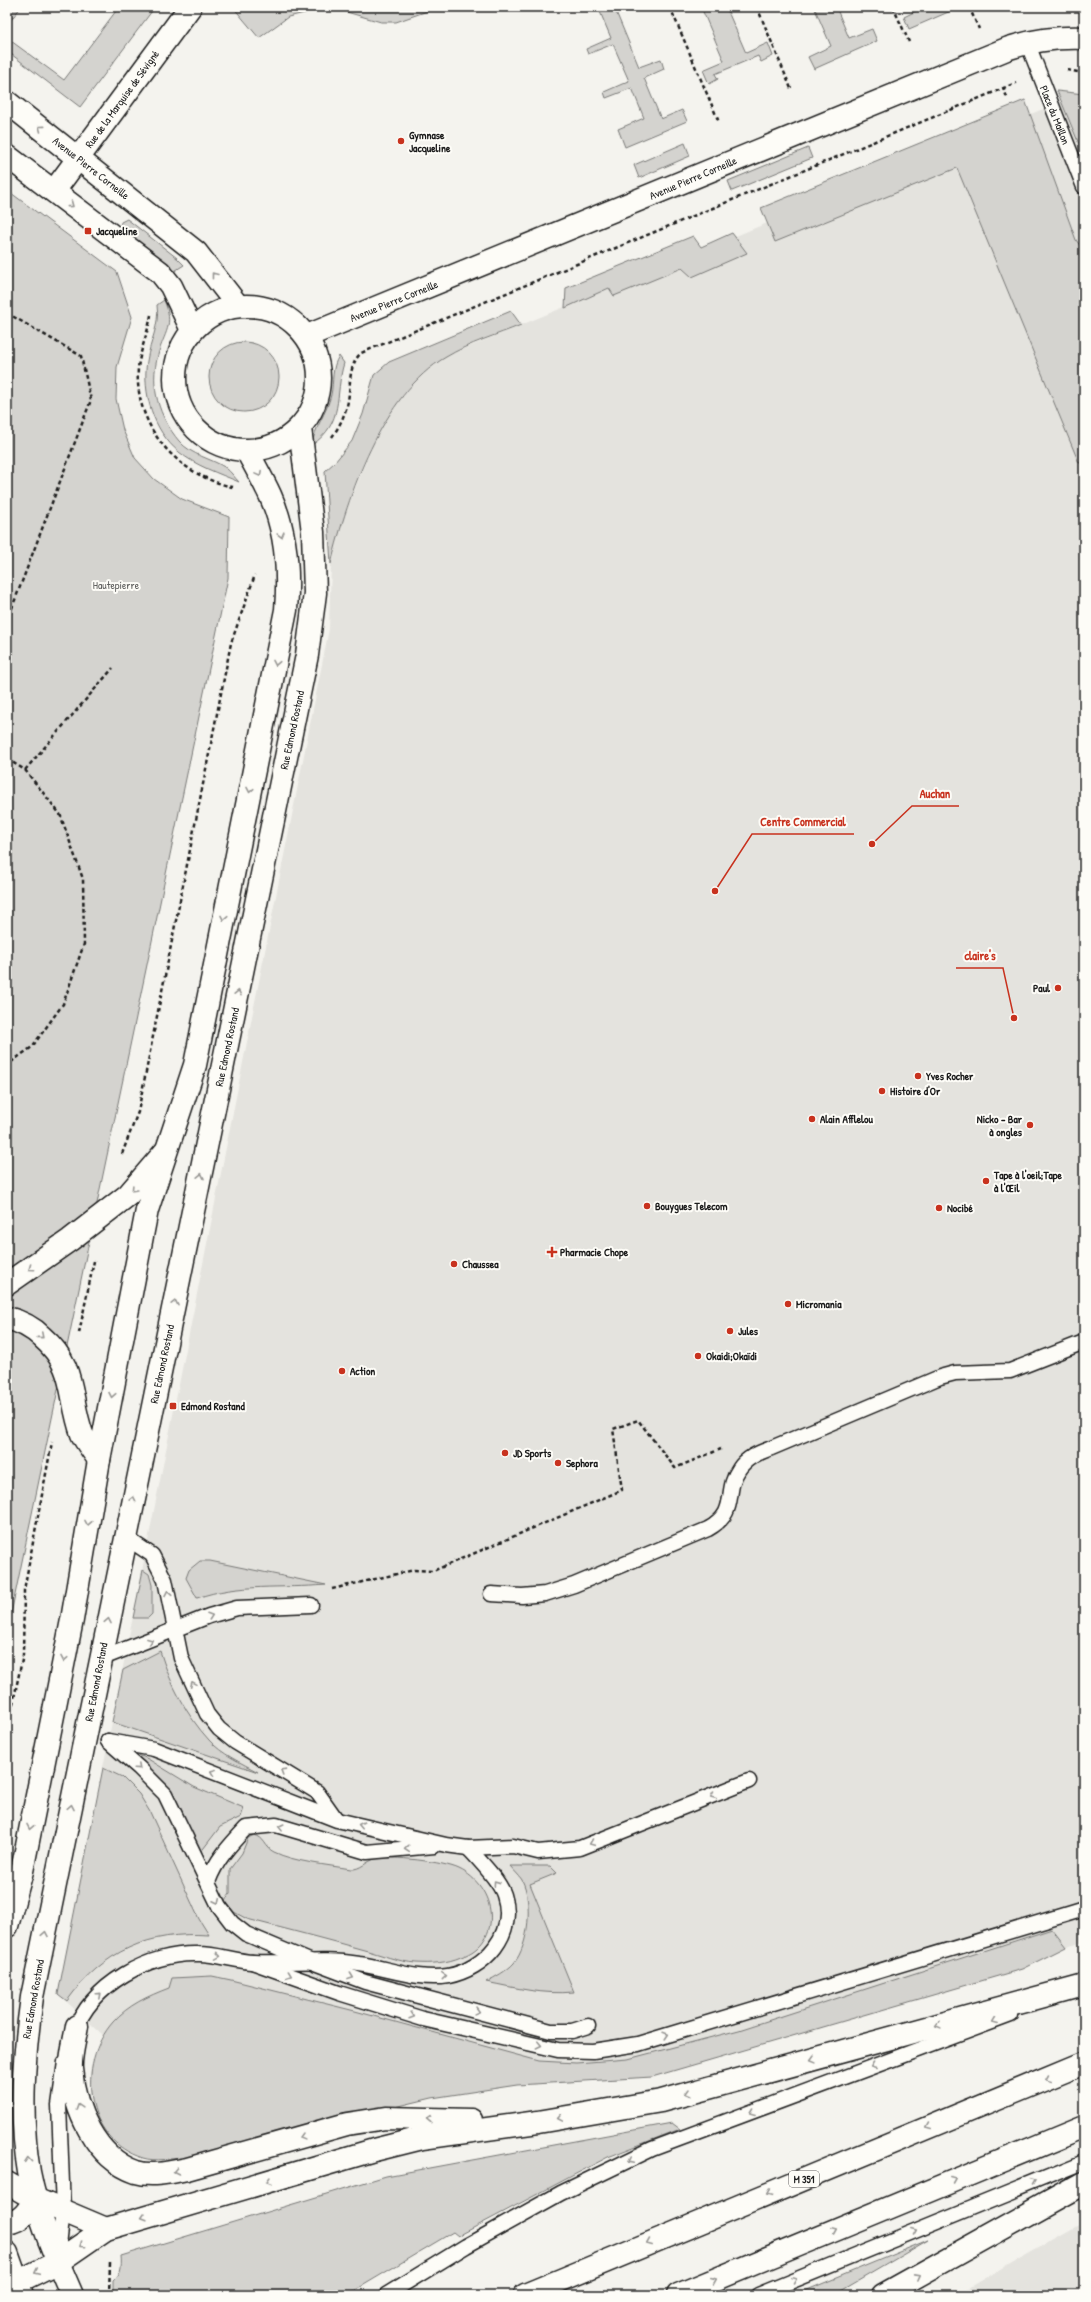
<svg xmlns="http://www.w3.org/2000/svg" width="1091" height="2302" font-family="'Patrick Hand',sans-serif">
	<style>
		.built { fill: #e4e3de }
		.green { fill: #d4d3cf; stroke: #787876 }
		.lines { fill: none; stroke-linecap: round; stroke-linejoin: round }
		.lane-casing { stroke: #1c1c1c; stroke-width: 17 }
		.street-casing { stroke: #1c1c1c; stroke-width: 25 }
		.secondary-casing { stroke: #1c1c1c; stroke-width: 25 }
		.highway-casing { stroke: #1c1c1c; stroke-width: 25 }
		.path { stroke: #1c1c1c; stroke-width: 2.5; stroke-dasharray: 4 3; stroke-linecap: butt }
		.lane { stroke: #fdfcf7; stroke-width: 14 }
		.street { stroke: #fdfcf7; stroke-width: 22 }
		.secondary { stroke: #fdfcf7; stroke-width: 22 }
		.highway { stroke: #fdfcf7; stroke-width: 22 }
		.oneway { stroke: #989794 }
		.poi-dot { fill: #c8321e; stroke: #fdfcf7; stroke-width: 1.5 }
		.labels { text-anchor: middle; stroke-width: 4; stroke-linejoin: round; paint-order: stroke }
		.shield { fill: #fdfcf7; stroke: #605f5e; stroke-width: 1 }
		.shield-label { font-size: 10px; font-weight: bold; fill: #1c1c1c }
		.street-label { font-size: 11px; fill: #1c1c1c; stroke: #fdfcf7 }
		.poi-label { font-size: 11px; font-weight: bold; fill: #1c1c1c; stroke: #fdfcf7; text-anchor: start }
		.park-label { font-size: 11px; fill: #5c5c5b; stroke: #fdfcf7 }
		.leader { fill: none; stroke: #c8321e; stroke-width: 1.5 }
		.callout-dot { fill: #c8321e; stroke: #fdfcf7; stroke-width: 1.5 }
		.callout-label { font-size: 12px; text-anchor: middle; font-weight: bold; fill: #c8321e; stroke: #fdfcf7; stroke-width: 4; stroke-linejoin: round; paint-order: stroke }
	</style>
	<rect width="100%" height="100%" fill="#f4f3ee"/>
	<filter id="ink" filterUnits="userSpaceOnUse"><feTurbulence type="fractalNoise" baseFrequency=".025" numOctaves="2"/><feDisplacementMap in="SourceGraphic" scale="8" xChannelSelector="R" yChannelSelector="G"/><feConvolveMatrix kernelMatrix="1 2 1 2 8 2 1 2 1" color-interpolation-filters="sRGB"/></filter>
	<g filter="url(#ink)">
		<!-- built -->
		<g class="built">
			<path d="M 1084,92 L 1084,1942 L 1066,1947 L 1022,1969 L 652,2077 L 517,2085 L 432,2098 L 185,2158 L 144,2159 L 127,2150 L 112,2139 L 99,2120 L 90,2094 L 90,2079 L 91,2065 L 103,2035 L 58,1994 L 329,629 L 331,564 L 340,526 L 372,446 L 388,415 L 420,375 L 446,356 Z"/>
			<path d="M 1084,2222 L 1084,2295 L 957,2295 L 1013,2262 Z"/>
		</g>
		<!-- green -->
		<g class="green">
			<path d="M 7,7 L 21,7 L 7,25 Z"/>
			<path d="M 119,7 L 155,7 L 80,107 L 7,51 L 7,38 L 64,80 Z"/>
			<path d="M 233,7 L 439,7 L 396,22 L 381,22 L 343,11 L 317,10 L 288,17 L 259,38 Z"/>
			<path d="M 598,7 L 614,7 L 639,67 L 661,59 L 664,69 L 644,78 L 661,119 L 682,110 L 687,121 L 625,147 L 618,129 L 644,118 L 632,88 L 606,98 L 604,92 L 629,81 L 613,44 L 588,54 L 586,49 L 611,38 Z"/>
			<path d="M 701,7 L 726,7 L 746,53 L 768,43 L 773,56 L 761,62 L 758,56 L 715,74 L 718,79 L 709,84 L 703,70 L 724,61 Z"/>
			<path d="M 814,7 L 836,7 L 849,38 L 872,29 L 877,41 L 814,69 L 808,57 L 831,46 Z"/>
			<path d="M 924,7 L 960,7 L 909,29 L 904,17 Z"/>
			<path d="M 1057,91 L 1084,94 L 1084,156 Z"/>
			<path d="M 1025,100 L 1076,240 L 1084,251 L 1084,462 L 1079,463 L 957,168 L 775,242 L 761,208 Z"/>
			<path d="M 685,143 L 690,156 L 639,178 L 634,165 Z"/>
			<path d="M 808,148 L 812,158 L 732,191 L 728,181 Z"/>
			<path d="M 7,190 L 117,272 L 132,317 L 117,367 L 116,399 L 123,430 L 135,458 L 154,479 L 182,499 L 229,517 L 228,578 L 7,1633 Z"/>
			<path d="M 127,219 L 177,258 L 184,265 L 173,272 L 120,229 L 121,222 Z"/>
			<path d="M 732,233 L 747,253 L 692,277 L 682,268 L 614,296 L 609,288 L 565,308 L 566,288 L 693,236 L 701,247 Z"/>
			<path d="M 164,300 C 175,326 164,332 158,355 C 149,386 159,417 179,441 C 192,456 211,458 226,468 C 231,472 235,478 239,482 C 218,473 196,466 179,452 C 153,431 142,392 147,361 C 150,341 160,325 157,305 Z"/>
			<path d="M 511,311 L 521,325 C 497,335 469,343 446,357 C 382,394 348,495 331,564 L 325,471 L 335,462 L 352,441 L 363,414 L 374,375 L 389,362 Z"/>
			<circle cx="244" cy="377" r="35"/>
			<path d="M 339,356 L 344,363 C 334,396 345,422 312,445 C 314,428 327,413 331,395 C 334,381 331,368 339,356 Z"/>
			<path d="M 200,1561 L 210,1561 L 326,1585 C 282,1589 239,1583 197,1598 L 186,1578 L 189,1570 Z"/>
			<path d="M 143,1570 L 149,1574 L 152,1585 L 152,1614 L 148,1618 L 133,1618 Z"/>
			<path d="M 160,1651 C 170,1683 186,1715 209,1740 C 221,1754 242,1763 258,1772 L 112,1722 L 123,1670 Z"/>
			<path d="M 129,1751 L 148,1759 L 194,1787 L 244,1808 L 241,1817 L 220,1827 L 200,1853 C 180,1806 169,1785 129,1751 Z"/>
			<path d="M 103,1768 L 122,1777 L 139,1794 L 150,1812 L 199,1919 L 209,1935 C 149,1931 103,1951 67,2001 L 58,1994 Z"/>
			<path d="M 254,1835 C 265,1837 265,1848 274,1852 C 294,1862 328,1865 351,1869 C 360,1870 367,1861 375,1859 C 390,1855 445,1862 459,1869 C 496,1886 505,1942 461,1957 C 447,1963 432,1964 416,1963 C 399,1962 380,1954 364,1950 C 325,1939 286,1929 247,1919 L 234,1912 L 225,1900 L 230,1893 L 230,1869 L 242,1853 L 248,1838 Z"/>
			<path d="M 510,1866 L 550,1866 L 557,1873 L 530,1884 L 574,1992 C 544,1995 516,1988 486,1982 C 495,1977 507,1971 514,1963 C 529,1945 533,1901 522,1880 C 519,1875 514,1871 510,1866 Z"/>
			<path d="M 1052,1929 L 1066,1947 L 1022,1969 L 652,2077 L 517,2085 L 432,2098 L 185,2158 C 173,2158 155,2162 143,2158 C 84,2140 76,2064 113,2022 C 128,2005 148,1996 169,1988 L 172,1978 L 212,1976 L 231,1980 L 355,2011 L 539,2061 L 576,2063 L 628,2059 L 739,2030 Z"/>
			<path d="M 672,2123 L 680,2129 L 608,2157 L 458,2236 L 453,2232 L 347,2295 L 113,2295 L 113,2281 C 121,2274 122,2267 121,2256 L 386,2176 Z"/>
			<path d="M 928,2240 L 834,2295 L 795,2295 Z"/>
		</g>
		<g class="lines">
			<defs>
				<g id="lane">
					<path d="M 1027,42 L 1084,187"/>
					<path d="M 125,1537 L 152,1555 L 165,1580 L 181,1658 L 207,1714 L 219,1729 L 235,1742 L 317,1792 L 336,1819"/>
					<path d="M 491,1594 L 522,1596 L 545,1594 L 574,1585 L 708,1529 C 740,1511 723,1492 739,1469 C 746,1458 758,1453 769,1449 L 940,1377 L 955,1373 L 1010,1371 L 1084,1342"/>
					<path d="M 100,1659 L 209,1616 L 237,1608 L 311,1605"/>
					<path d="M 108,1741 L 154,1749 L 337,1820 L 446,1845 L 468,1848 L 513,1846 L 538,1852 L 580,1848 L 749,1781"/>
					<path d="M 108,1741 L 139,1768 L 165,1794 L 219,1906 L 232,1923 L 246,1934 L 312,1962 L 365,1982 L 551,2031 L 572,2031 L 588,2026"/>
					<path d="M 208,1882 C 216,1860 230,1845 246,1828 L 276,1825 L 367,1852 L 434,1846"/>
					<path d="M 252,1962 L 339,1993 L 423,2019 L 558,2050 L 593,2051 L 638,2044 L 1084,1909"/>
					<path d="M 74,2033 C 91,1984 150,1952 199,1954 C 217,1954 235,1961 253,1962 C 288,1964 324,1958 359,1964 C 387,1968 419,1981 448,1976 C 485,1969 517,1934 504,1895 C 499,1880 479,1860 468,1848"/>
					<path d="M 58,2256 L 63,2210 L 59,2105 L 65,2062"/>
					<path d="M 386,2295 L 466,2246 L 561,2193 L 652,2149 L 1011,2015"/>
					<path d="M 758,2295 L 1084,2162"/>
				</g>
				<g id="street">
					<path d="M 54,191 L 190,7"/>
					<path d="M 7,1284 L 70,1240 L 128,1195 L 165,1152"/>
					<path d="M 7,1318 C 19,1321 33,1328 42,1337 C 77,1367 68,1395 82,1434 C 86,1443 94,1452 99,1460"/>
					<path d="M 7,2183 L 35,2199 C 28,2211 22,2221 7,2223"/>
				</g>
				<g id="secondary">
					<path d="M 7,102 L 196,252 L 238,306"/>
					<path d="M 7,156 L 160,272 L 171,286 L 192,330"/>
					<circle cx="247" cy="378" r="72"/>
					<path d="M 307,336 L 1009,48 C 1034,40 1058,37 1084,38"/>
					<path d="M 7,1926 L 22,1871 L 72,1620 L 99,1460 L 147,1210 L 195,1065 L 286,610 C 289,573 286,530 270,495 C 263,480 255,466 247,451"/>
					<path d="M 7,2253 L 22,2295"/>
					<path d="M 17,2282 L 58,2262"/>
					<path d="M 72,2295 C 55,2256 37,2214 29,2172 C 19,2114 24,2055 32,1997 L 307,655 L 315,593 L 313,532 L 300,428"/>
				</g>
				<g id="highway">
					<path d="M 77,2026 C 75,2040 70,2055 71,2069 C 74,2108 95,2158 136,2172 C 152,2177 171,2172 187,2169 L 347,2124 L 386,2118 L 471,2120"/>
					<path d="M 35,2199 L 106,2229"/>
					<path d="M 58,2262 L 106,2229 L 374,2150 L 422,2138 L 538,2122 L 661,2101 L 1084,1985"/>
					<path d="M 7,2285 L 17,2282"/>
					<path d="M 525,2295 L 1084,2063"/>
					<path d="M 678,2295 L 1084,2127"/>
					<path d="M 883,2295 L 1084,2183"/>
				</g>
			</defs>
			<!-- lane casing -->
			<use href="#lane" class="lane-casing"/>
			<!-- street casing -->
			<use href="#street" class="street-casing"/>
			<!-- secondary casing -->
			<use href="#secondary" class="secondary-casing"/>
			<!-- highway casing -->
			<use href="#highway" class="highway-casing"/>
			<!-- path -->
			<g class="path">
				<path d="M 670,7 L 719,122"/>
				<path d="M 757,7 L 792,91"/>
				<path d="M 893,7 L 909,42"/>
				<path d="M 969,7 L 979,29"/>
				<path d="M 1067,70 L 1084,73"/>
				<path d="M 1003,87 L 1008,100"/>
				<path d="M 7,313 L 81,356 L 91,400 L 7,621"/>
				<path d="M 151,315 C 148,333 140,350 138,368 C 134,427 177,475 233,487"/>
				<path d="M 332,437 C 337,430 342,421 345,412 C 353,392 345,369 361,353 L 1016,83"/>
				<path d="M 7,759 L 25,770 L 60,814 L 83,879 L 84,944 L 63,1004 L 32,1047 L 7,1065"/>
				<path d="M 25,770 L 113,668"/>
				<path d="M 122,1154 L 138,1112 L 231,643 L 255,575"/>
				<path d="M 79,1333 L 94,1261"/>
				<path d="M 332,1589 L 414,1570 L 433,1571 L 622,1490 L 613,1429 L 638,1420 L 675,1468 L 721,1449"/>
				<path d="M 7,1732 L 23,1655 L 24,1590 L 52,1442"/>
				<path d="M 109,2295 L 110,2262"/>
			</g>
			<!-- lane -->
			<use href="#lane" class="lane"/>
			<!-- street -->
			<use href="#street" class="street"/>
			<!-- secondary -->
			<use href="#secondary" class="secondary"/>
			<!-- highway -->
			<use href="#highway" class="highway"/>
		</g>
		<!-- one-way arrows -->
		<defs><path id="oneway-chevron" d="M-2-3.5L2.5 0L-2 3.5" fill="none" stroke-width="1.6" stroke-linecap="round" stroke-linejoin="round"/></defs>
		<g class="oneway">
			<use href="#oneway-chevron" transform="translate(41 128) rotate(-143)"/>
			<use href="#oneway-chevron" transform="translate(71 205) rotate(37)"/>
			<use href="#oneway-chevron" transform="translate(214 275) rotate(-128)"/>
			<use href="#oneway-chevron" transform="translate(259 474) rotate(62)"/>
			<use href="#oneway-chevron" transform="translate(281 535) rotate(75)"/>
			<use href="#oneway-chevron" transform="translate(276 663) rotate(101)"/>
			<use href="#oneway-chevron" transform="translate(250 790) rotate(101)"/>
			<use href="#oneway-chevron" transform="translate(224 918) rotate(101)"/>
			<use href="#oneway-chevron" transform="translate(238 993) rotate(-78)"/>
			<use href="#oneway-chevron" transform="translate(201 1176) rotate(-78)"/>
			<use href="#oneway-chevron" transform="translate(134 1189) rotate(134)"/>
			<use href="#oneway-chevron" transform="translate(31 1268) rotate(145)"/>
			<use href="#oneway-chevron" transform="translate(175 1303) rotate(-78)"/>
			<use href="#oneway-chevron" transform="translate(41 1336) rotate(41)"/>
			<use href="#oneway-chevron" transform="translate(112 1395) rotate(101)"/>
			<use href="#oneway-chevron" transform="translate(133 1499) rotate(-78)"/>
			<use href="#oneway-chevron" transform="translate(88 1523) rotate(100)"/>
			<use href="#oneway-chevron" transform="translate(168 1593) rotate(-101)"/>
			<use href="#oneway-chevron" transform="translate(210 1616) rotate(-19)"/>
			<use href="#oneway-chevron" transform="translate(108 1621) rotate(-79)"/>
			<use href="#oneway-chevron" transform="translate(150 1641) rotate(-21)"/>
			<use href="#oneway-chevron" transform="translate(64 1659) rotate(101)"/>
			<use href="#oneway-chevron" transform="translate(193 1684) rotate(-114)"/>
			<use href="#oneway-chevron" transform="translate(138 1767) rotate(42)"/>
			<use href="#oneway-chevron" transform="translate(283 1771) rotate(-148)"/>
			<use href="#oneway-chevron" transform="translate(213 1772) rotate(-159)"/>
			<use href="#oneway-chevron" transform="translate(713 1796) rotate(158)"/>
			<use href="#oneway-chevron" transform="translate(71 1807) rotate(-79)"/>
			<use href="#oneway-chevron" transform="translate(361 1825) rotate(-167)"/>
			<use href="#oneway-chevron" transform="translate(30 1827) rotate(101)"/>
			<use href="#oneway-chevron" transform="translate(281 1827) rotate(-166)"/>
			<use href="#oneway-chevron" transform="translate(592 1843) rotate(158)"/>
			<use href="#oneway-chevron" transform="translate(407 1849) rotate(175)"/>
			<use href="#oneway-chevron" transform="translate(496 1883) rotate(-125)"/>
			<use href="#oneway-chevron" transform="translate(217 1901) rotate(64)"/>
			<use href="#oneway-chevron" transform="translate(45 1934) rotate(-79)"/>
			<use href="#oneway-chevron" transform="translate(218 1956) rotate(9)"/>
			<use href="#oneway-chevron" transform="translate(289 1975) rotate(20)"/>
			<use href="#oneway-chevron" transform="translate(444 1976) rotate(-5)"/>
			<use href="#oneway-chevron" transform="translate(351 1977) rotate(20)"/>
			<use href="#oneway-chevron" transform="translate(99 1995) rotate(-42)"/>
			<use href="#oneway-chevron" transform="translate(477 2011) rotate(15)"/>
			<use href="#oneway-chevron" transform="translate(412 2016) rotate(17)"/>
			<use href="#oneway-chevron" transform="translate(995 2021) rotate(159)"/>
			<use href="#oneway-chevron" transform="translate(938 2025) rotate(165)"/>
			<use href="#oneway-chevron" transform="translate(666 2035) rotate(-17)"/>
			<use href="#oneway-chevron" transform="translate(539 2045) rotate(13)"/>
			<use href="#oneway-chevron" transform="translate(813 2059) rotate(165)"/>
			<use href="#oneway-chevron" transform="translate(873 2066) rotate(159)"/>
			<use href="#oneway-chevron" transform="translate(1048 2078) rotate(157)"/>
			<use href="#oneway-chevron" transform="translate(688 2093) rotate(165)"/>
			<use href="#oneway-chevron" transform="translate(79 2107) rotate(-108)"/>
			<use href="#oneway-chevron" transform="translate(752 2112) rotate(159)"/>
			<use href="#oneway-chevron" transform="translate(560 2118) rotate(170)"/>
			<use href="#oneway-chevron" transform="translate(429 2119) rotate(-179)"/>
			<use href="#oneway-chevron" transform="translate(928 2127) rotate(157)"/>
			<use href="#oneway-chevron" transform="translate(302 2137) rotate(165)"/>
			<use href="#oneway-chevron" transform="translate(28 2160) rotate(-95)"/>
			<use href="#oneway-chevron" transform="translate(631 2160) rotate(154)"/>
			<use href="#oneway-chevron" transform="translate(176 2171) rotate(168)"/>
			<use href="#oneway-chevron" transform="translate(269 2181) rotate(164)"/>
			<use href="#oneway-chevron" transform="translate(954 2181) rotate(-23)"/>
			<use href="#oneway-chevron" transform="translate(1035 2182) rotate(-22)"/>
			<use href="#oneway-chevron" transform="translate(769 2193) rotate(157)"/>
			<use href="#oneway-chevron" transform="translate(144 2217) rotate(164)"/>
			<use href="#oneway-chevron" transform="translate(834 2230) rotate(-23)"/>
			<use href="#oneway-chevron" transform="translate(914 2231) rotate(-22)"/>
			<use href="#oneway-chevron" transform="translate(649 2243) rotate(157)"/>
			<use href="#oneway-chevron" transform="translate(82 2245) rotate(145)"/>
			<use href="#oneway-chevron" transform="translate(37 2272) rotate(155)"/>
			<use href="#oneway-chevron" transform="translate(918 2277) rotate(-28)"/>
			<use href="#oneway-chevron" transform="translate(714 2280) rotate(-23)"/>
			<use href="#oneway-chevron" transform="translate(794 2280) rotate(-22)"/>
		</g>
	</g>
	<!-- markers -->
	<g class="poi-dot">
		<circle cx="401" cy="141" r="4"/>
		<rect x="84" y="227" width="8" height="8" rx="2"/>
		<circle cx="1058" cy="988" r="4"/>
		<circle cx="918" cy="1076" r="4"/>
		<circle cx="882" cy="1091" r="4"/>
		<circle cx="812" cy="1119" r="4"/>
		<circle cx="1030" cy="1125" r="4"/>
		<circle cx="986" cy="1181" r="4"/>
		<circle cx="647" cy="1206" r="4"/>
		<circle cx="939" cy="1208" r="4"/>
		<path d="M550 1246h4v4h4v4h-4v4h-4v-4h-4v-4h4z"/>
		<circle cx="454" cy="1264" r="4"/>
		<circle cx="788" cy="1304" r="4"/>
		<circle cx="730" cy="1331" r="4"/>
		<circle cx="698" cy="1356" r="4"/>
		<circle cx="342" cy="1371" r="4"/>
		<rect x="169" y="1402" width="8" height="8" rx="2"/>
		<circle cx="505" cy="1453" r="4"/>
		<circle cx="558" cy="1463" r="4"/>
	</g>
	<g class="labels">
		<!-- shield labels -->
		<rect class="shield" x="789" y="2171" width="30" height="16" rx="3"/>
		<g class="shield-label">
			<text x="804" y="2183">M 351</text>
		</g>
		<!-- street labels -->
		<g class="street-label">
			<text transform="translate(122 99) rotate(-54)" y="4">Rue de la Marquise de Sévigné</text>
			<text transform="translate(1055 115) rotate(68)" y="4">Place du Maillon</text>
			<text transform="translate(91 168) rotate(38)" y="4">Avenue Pierre Corneille</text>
			<text transform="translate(693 178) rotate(-23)" y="4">Avenue Pierre Corneille</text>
			<text transform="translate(394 301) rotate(-22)" y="4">Avenue Pierre Corneille</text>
			<text transform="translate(292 730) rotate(-78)" y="4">Rue Edmond Rostand</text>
			<text transform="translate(227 1047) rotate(-78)" y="4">Rue Edmond Rostand</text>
			<text transform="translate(162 1364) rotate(-78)" y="4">Rue Edmond Rostand</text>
			<text transform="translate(96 1682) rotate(-79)" y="4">Rue Edmond Rostand</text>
			<text transform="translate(33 1999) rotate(-80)" y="4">Rue Edmond Rostand</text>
		</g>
		<!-- poi labels -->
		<g class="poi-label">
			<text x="409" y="139">Gymnase<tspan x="409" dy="13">Jacqueline</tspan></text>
			<text x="96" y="235">Jacqueline</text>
			<text x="1050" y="992" text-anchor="end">Paul</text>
			<text x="926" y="1080">Yves Rocher</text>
			<text x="890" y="1095">Histoire d'Or</text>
			<text x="820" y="1123">Alain Afflelou</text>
			<text x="1022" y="1123" text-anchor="end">Nicko - Bar<tspan x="1022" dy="13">à ongles</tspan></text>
			<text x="994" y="1179">Tape à l'oeil;Tape<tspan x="994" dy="13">à l'Œil</tspan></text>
			<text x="655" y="1210">Bouygues Telecom</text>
			<text x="947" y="1212">Nocibé</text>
			<text x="560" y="1256">Pharmacie Chope</text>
			<text x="462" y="1268">Chaussea</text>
			<text x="796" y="1308">Micromania</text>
			<text x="738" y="1335">Jules</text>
			<text x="706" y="1360">Okaidi;Okaïdi</text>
			<text x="350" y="1375">Action</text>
			<text x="181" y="1410">Edmond Rostand</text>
			<text x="513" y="1457">JD Sports</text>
			<text x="566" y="1467">Sephora</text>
		</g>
		<!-- park labels -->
		<g class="park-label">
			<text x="116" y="589">Hautepierre</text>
		</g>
	</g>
	<!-- callouts -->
	<path class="leader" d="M872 844L912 806H959M715 891L752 834H854M1014 1018L1003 968H956"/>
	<g class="callout-dot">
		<circle cx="872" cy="844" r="4"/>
		<circle cx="715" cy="891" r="4"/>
		<circle cx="1014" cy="1018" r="4"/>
	</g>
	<g class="callout-label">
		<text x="935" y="798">Auchan</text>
		<text x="803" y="826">Centre Commercial</text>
		<text x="980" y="960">claire's</text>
	</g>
	<!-- margin -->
	<rect width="1091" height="2302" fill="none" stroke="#fdfcf7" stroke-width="24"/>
	<rect x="12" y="12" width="1067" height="2278" fill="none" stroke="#1c1c1c" stroke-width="1.5" filter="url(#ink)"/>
</svg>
